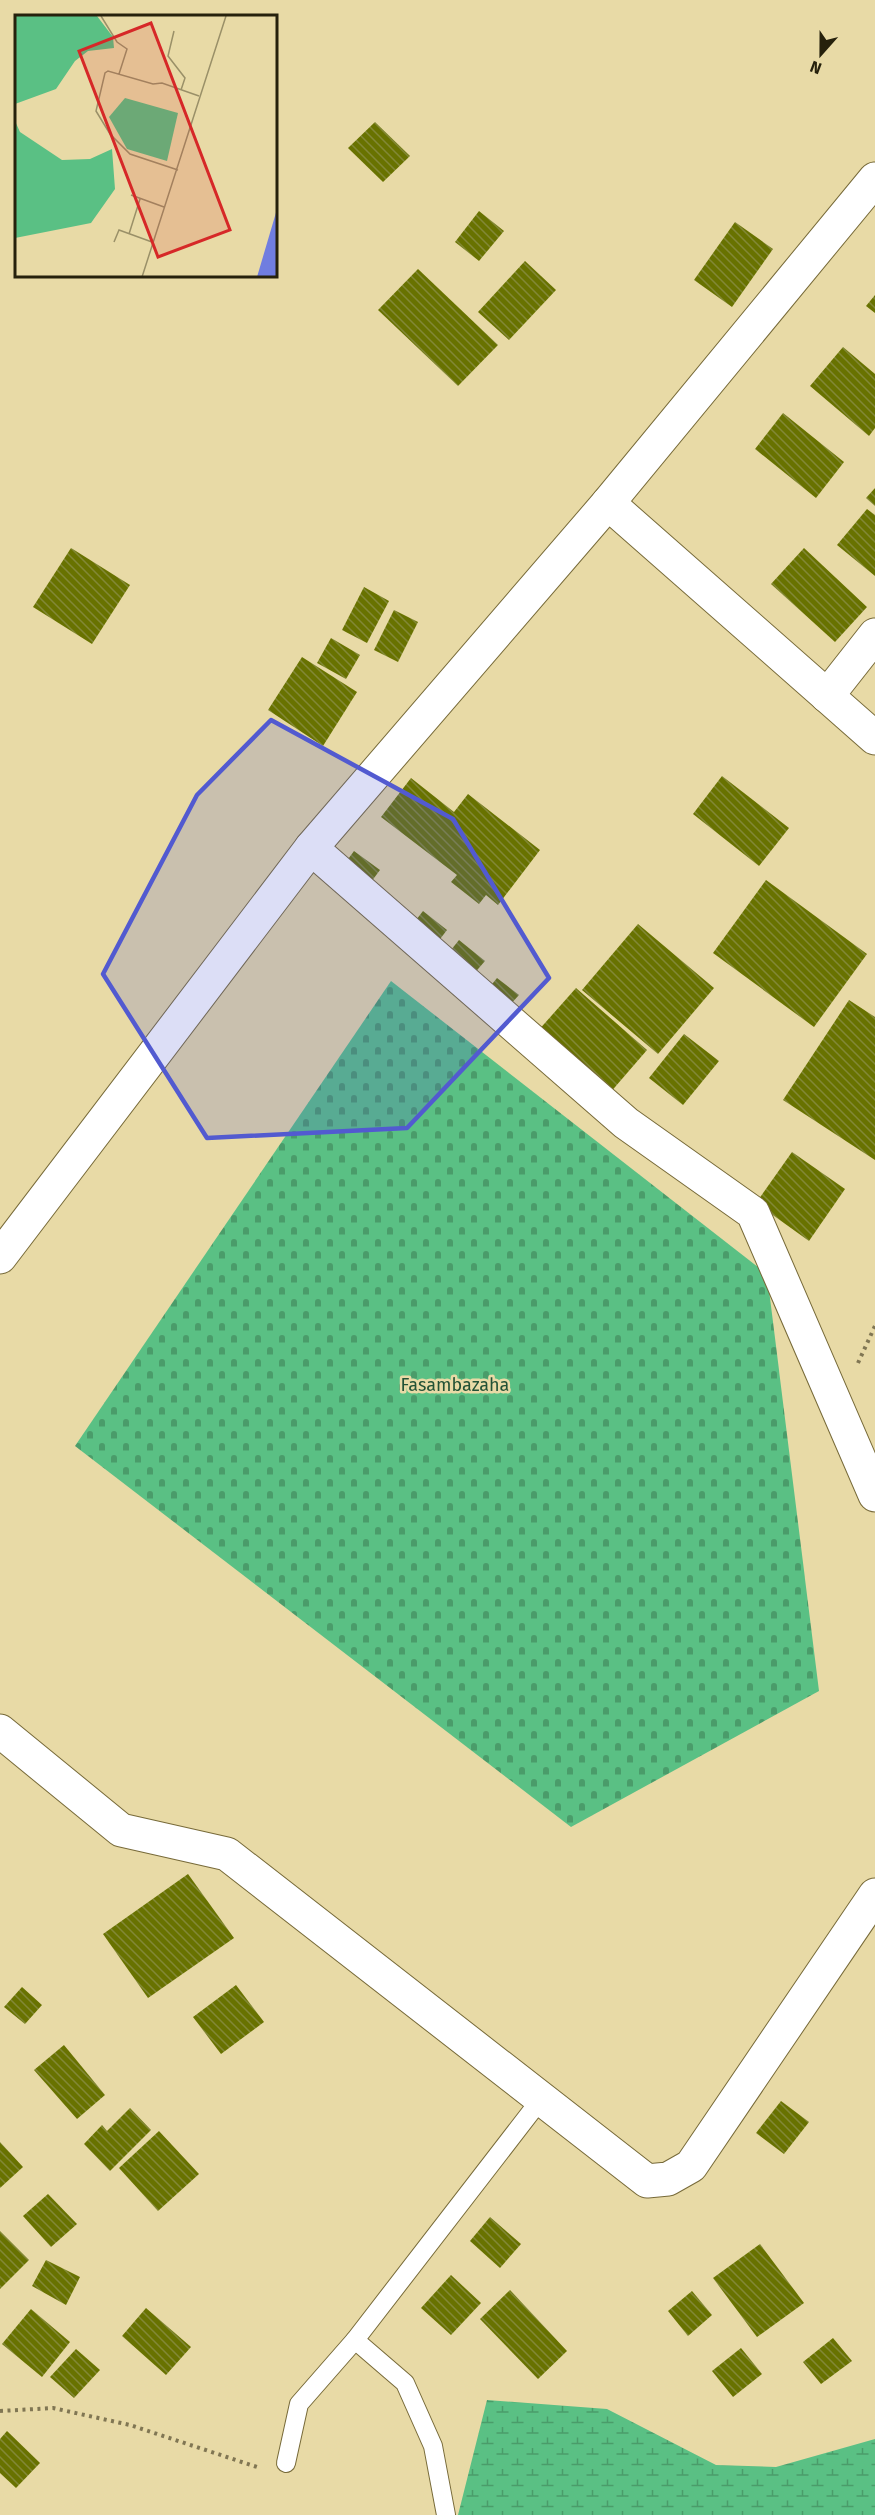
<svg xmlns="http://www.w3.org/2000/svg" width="875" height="2515" font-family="'Fira Sans',sans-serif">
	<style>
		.wetland { fill: url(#wetland-marsh) }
		.cemetery { fill: url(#cemetery-stones) }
		.building { fill: url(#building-back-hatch) }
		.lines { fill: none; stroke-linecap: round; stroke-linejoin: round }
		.service-casing { stroke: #776a39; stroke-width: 20 }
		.minor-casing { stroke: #776a39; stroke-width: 35 }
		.path { stroke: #807653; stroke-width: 4; stroke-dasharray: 3 4.5; stroke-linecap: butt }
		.service { stroke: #fff; stroke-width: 18 }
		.minor { stroke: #fff; stroke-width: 33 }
		.marked { fill: #525ad0; fill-opacity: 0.2; stroke: #525ad0; stroke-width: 4.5; stroke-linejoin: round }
		.labels { text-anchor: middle; stroke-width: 5; stroke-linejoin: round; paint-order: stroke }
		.park-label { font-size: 18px; fill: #225236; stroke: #e8daa6 }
		.inset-road { fill: none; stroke: #9a9068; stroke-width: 1.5 }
		.view { fill: #d62828; fill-opacity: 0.15; stroke: #d62828; stroke-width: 3 }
		.inset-edge { fill: none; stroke: #26210c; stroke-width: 3 }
	</style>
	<defs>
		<pattern id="wetland-marsh" width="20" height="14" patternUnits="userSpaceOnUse" patternTransform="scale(1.5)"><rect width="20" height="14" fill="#5ac084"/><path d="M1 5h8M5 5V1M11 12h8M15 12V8" fill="none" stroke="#4a9c6a"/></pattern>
		<pattern id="cemetery-stones" width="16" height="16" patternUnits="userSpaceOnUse" patternTransform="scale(1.5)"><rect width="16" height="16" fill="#5ac084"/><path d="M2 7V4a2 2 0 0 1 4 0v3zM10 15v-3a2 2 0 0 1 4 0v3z" fill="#4a9c6a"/></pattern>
		<pattern id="building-back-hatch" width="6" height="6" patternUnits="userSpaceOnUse" patternTransform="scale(1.5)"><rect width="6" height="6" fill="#687200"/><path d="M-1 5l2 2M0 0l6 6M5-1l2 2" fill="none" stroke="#828837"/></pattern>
	</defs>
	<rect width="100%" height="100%" fill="#e8daa6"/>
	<!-- wetland -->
	<path class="wetland" d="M 487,2400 L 607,2409 L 716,2465 L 776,2467 L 875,2439 L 875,2515 L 458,2515 Z"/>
	<!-- cemetery -->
	<path class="cemetery" d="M 391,981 L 767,1274 L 819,1691 L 571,1827 L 75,1446 Z"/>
	<!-- building -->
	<g class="building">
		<path d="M 375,122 L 410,156 L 383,182 L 348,148 Z"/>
		<path d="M 479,211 L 504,231 L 479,261 L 455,242 Z"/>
		<path d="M 735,222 L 773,249 L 732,307 L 694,280 Z"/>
		<path d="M 525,261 L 556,290 L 509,340 L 478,312 Z"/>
		<path d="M 418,269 L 498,345 L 458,386 L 378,310 Z"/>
		<path d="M 875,295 L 875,313 L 866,306 Z"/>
		<path d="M 843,347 L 875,374 L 875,428 L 869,436 L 810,386 Z"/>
		<path d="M 783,413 L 844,462 L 816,498 L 755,449 Z"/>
		<path d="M 875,488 L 875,506 L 866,498 Z"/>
		<path d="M 867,509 L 875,515 L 875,576 L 837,545 Z"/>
		<path d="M 71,548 L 130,585 L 92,644 L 33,607 Z"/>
		<path d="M 804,548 L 867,607 L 835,642 L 771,584 Z"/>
		<path d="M 364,587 L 389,601 L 367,643 L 342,630 Z"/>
		<path d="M 394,610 L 418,622 L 398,662 L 374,650 Z"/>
		<path d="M 331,638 L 360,655 L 346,679 L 317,663 Z"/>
		<path d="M 302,657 L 357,692 L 323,746 L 268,710 Z"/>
		<path d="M 722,776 L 789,828 L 759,866 L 693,814 Z"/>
		<path d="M 411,778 L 454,812 L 468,794 L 540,850 L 498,905 L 486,895 L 479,904 L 451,882 L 457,875 L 381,817 Z"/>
		<path d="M 354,851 L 380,870 L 368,886 L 343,866 Z"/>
		<path d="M 766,880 L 867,954 L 814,1027 L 713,953 Z"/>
		<path d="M 423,911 L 447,930 L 437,943 L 413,924 Z"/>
		<path d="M 638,924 L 714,988 L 658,1054 L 582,990 Z"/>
		<path d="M 459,940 L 485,961 L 472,976 L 447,955 Z"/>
		<path d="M 497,978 L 519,995 L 509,1006 L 488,989 Z"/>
		<path d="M 576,988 L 647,1050 L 609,1094 L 537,1032 Z"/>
		<path d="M 849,1000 L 875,1017 L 875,1160 L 783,1100 Z"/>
		<path d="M 684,1034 L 719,1061 L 683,1105 L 649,1078 Z"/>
		<path d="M 792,1152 L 845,1189 L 809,1241 L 756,1203 Z"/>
		<path d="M 188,1874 L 234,1938 L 148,1998 L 103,1934 Z"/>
		<path d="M 236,1985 L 264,2022 L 221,2054 L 193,2017 Z"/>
		<path d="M 22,1987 L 42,2005 L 25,2024 L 4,2007 Z"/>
		<path d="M 64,2045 L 105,2095 L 77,2119 L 34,2070 Z"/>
		<path d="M 781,2101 L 809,2122 L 784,2154 L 756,2133 Z"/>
		<path d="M 130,2108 L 151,2130 L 110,2171 L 84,2144 L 102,2125 L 107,2131 Z"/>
		<path d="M 159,2131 L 199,2174 L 158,2211 L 119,2168 Z"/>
		<path d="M 0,2142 L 23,2167 L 0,2188 Z"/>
		<path d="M 48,2194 L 77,2224 L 51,2247 L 23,2216 Z"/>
		<path d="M 490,2217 L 521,2244 L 500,2268 L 470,2241 Z"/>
		<path d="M 0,2231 L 29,2260 L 0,2289 Z"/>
		<path d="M 760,2244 L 804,2303 L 757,2337 L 713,2278 Z"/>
		<path d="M 46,2260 L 80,2277 L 66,2305 L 32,2286 Z"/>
		<path d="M 451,2275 L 481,2303 L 451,2335 L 421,2308 Z"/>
		<path d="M 510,2290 L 567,2351 L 538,2379 L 480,2319 Z"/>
		<path d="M 692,2291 L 712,2315 L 688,2336 L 668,2311 Z"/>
		<path d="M 146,2308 L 191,2347 L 166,2375 L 122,2336 Z"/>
		<path d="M 31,2309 L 70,2342 L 42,2377 L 2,2344 Z"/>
		<path d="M 833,2338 L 852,2361 L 821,2384 L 803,2362 Z"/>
		<path d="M 741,2348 L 762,2374 L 733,2397 L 712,2371 Z"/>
		<path d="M 76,2349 L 100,2370 L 74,2398 L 50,2377 Z"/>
		<path d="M 7,2431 L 40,2463 L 16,2488 L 0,2473 L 0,2439 Z"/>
	</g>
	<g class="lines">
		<defs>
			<g id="service">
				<path d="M 286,2463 L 299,2404 L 355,2340"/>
				<path d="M 446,2515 L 433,2446 L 405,2383 L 355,2340 L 541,2099"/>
			</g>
			<g id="minor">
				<path d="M 608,503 L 875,738"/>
				<path d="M 827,696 L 875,635"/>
				<path d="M 311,848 L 626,1123 L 753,1213 L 875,1495"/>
				<path d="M 0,1257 L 311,848 L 608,503 L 875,179"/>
				<path d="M 0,1731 L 121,1830 L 227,1854 L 647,2181 L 668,2179 L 691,2166 L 875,1895"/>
			</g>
		</defs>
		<!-- service casing -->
		<use href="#service" class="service-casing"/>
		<!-- minor casing -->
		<use href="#minor" class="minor-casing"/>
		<!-- path -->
		<g class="path">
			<path d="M 858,1363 L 875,1326"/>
			<path d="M 0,2411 L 53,2408 L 130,2425 L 257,2467"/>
		</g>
		<!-- service -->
		<use href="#service" class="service"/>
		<!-- minor -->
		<use href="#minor" class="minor"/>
	</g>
	<!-- marked area -->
	<path class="marked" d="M 271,720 L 453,819 L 549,978 L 407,1128 L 207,1138 L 103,974 L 197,795 Z"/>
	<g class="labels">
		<!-- park labels -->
		<g class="park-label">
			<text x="455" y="1391">Fasambazaha</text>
		</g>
	</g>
	<!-- overview -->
	<g transform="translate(15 15)">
		<rect width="262" height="262" fill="#e8daa6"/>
		<path d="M 0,1 L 82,1 L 98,22 L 99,33 L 73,36 L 60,46 L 41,74 L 0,89 ZM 0,106 L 5,117 L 47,145 L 75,144 L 97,134 L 100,174 L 76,208 L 0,223 Z" fill="#5ac084"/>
		<path d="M 110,83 L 163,98 L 152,146 L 112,134 L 94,102 Z" fill="#5ac084"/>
		<path d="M 262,194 L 262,262 L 242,262 L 260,201 Z" fill="#707de0"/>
		<path class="inset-road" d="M 86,1 L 102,27 L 112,34 L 104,59M 159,16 L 153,41 L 170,63 L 166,75M 163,155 L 115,139 L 95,119 L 81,96 L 90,58 L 93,56 L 138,69 L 147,68 L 184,81M 116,180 L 149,192M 114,219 L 125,184M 99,227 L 104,215 L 137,227M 127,262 L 211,1"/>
		<path class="view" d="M 136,8 L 215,215 L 143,242 L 64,36 Z"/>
		<rect width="262" height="262" class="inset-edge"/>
	</g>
	<!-- north arrow -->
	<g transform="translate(821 54) rotate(201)" stroke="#e8daa6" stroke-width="4.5" paint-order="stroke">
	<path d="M0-4.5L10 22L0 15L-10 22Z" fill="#26210c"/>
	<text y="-9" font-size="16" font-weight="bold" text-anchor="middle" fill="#26210c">N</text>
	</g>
</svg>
